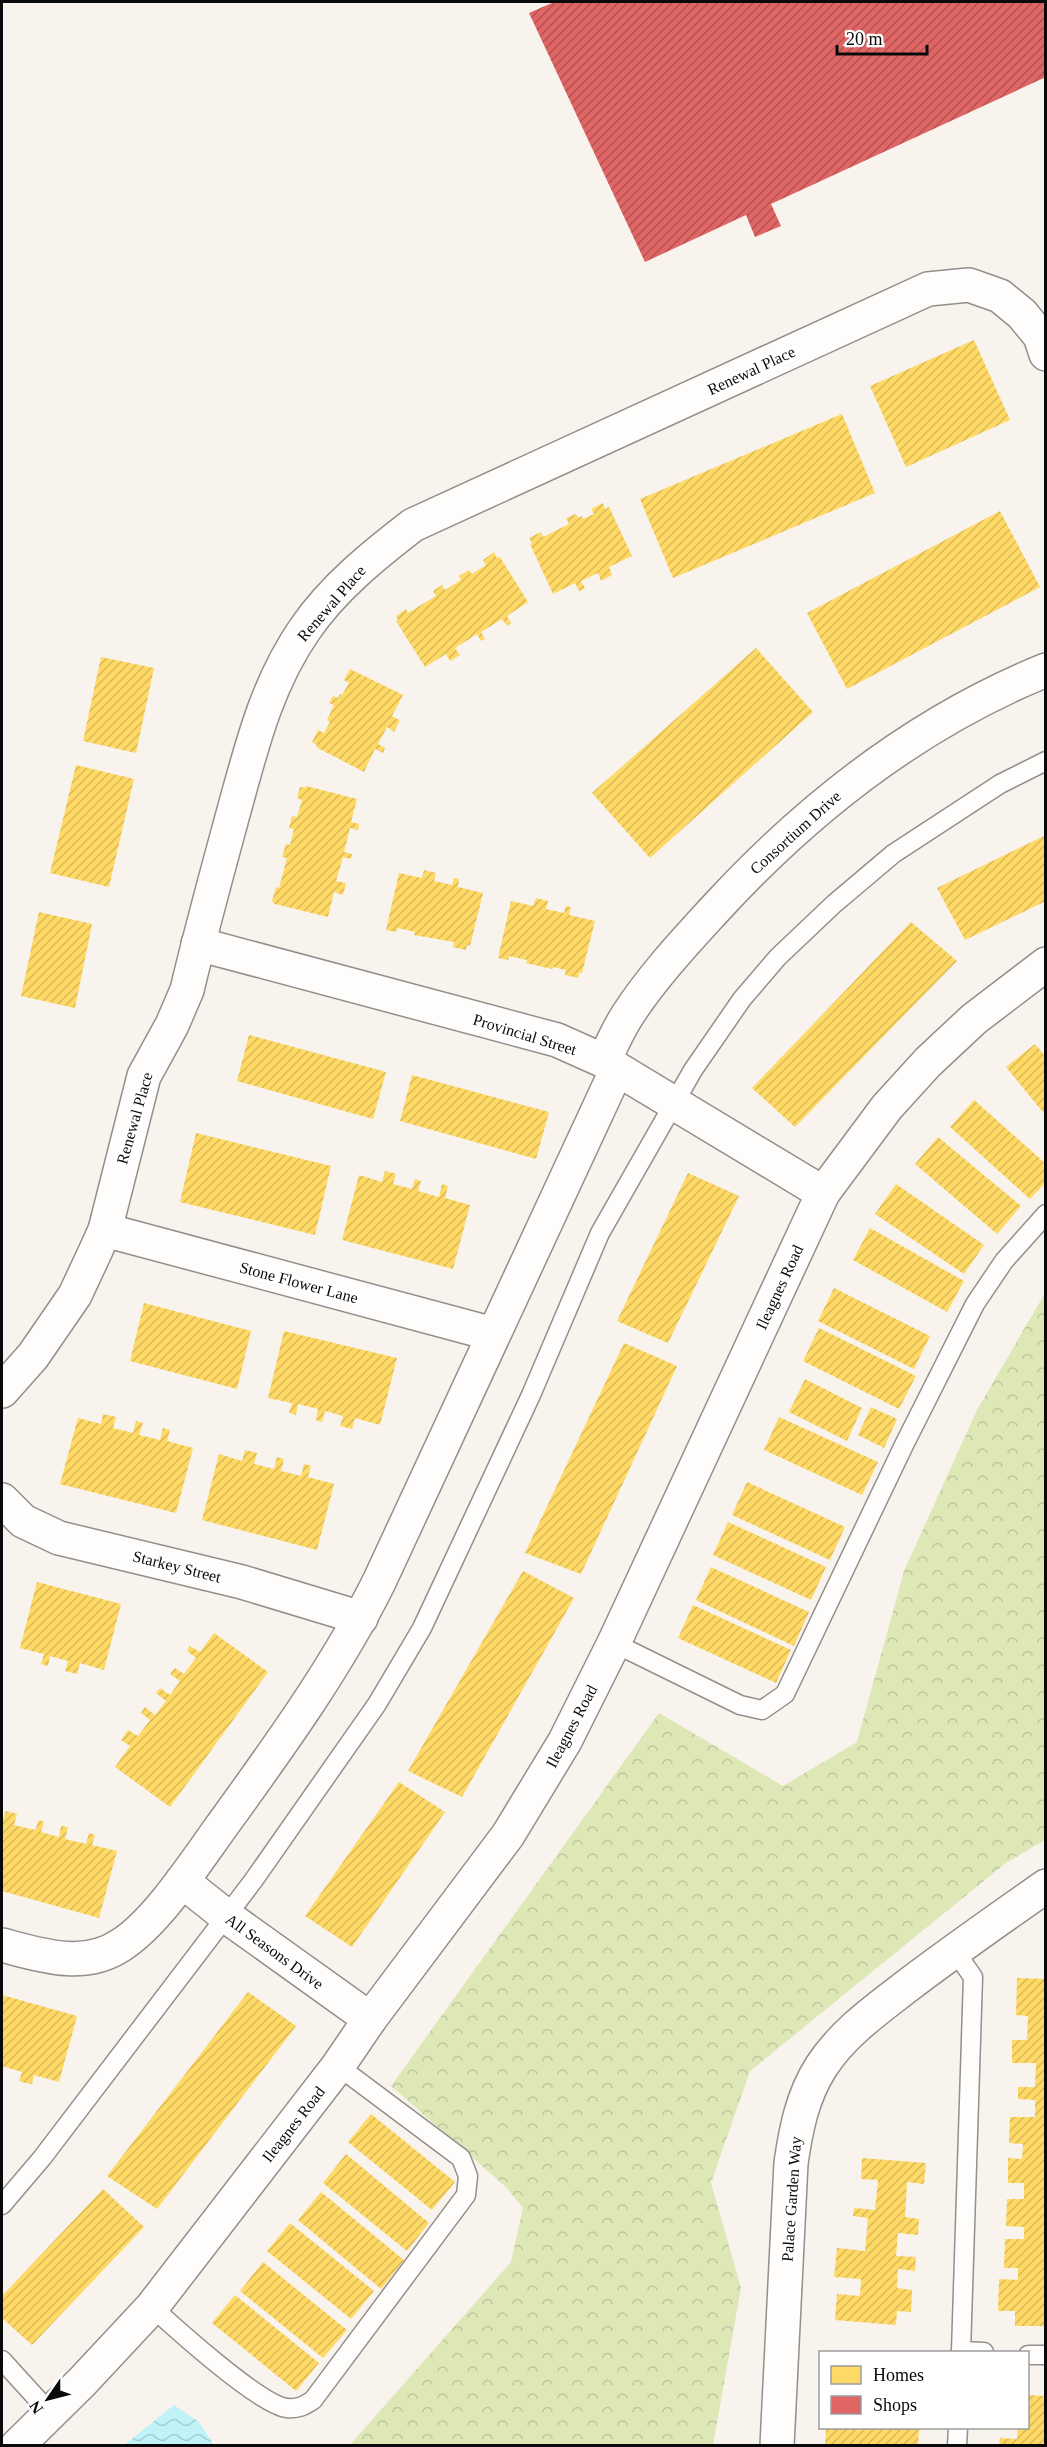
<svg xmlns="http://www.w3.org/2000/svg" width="1047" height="2447" font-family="Georgia,serif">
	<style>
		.forest { fill: url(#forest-crowns) }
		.water { fill: url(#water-waves) }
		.homes { fill: url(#homes-hatch) }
		.shops { fill: url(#shops-hatch) }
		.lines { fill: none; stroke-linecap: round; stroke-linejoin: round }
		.lane-casing { stroke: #928f8c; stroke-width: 21 }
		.street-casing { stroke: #928f8c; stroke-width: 36 }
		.lane { stroke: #fefdfc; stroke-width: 18 }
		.street { stroke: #fefdfc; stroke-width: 33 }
		.labels { text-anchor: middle; stroke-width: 6; stroke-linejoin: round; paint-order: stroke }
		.street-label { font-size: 16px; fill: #0a0a0a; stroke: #fff }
	</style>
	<defs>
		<pattern id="forest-crowns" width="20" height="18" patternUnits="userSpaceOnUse" patternTransform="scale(1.5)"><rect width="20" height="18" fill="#dee8b7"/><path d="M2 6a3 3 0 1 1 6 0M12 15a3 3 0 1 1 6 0" fill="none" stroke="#bdc69c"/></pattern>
		<pattern id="water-waves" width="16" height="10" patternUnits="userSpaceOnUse" patternTransform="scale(1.5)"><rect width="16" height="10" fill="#bff3f8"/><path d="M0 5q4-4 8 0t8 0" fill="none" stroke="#a3cfd3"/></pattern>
		<pattern id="homes-hatch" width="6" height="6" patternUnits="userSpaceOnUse" patternTransform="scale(1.5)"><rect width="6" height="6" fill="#ffd966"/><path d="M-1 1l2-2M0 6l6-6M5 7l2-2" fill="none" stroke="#d9b957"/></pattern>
		<pattern id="shops-hatch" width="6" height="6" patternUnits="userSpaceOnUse" patternTransform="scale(1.5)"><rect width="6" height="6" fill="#e06666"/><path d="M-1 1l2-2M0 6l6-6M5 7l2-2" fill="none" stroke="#b45252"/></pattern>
	</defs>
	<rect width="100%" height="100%" fill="#f9f3ed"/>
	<!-- forest -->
	<path class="forest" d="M 1045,1293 L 1045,1840 L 1006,1863 L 750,2071 L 711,2183 L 741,2288 L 713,2445 L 349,2446 L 511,2262 L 523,2208 L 506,2187 L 391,2086 L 659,1713 L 783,1786 L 857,1742 L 904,1571 L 977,1410 Z"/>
	<!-- water -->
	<path class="water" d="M 174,2405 L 199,2422 L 214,2445 L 124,2445 Z"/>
	<!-- homes -->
	<g class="homes">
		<path d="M 974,340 L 1010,420 L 906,467 L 870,386 Z"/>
		<path d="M 842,414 L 875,493 L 673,578 L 640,499 Z"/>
		<path d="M 603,503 L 605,509 L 609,507 L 632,556 L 609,567 L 612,575 L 601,581 L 598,573 L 581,581 L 585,588 L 579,591 L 575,583 L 553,594 L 530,544 L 532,543 L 529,538 L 541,532 L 543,537 L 569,524 L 566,518 L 576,514 L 578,518 L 582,516 L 583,519 L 594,514 L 591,509 Z"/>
		<path d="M 1000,511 L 1040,587 L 847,689 L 807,613 Z"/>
		<path d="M 494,552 L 497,558 L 500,557 L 528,602 L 507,616 L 511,623 L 507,626 L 502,619 L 481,632 L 485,639 L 481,641 L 477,634 L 455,648 L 460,655 L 450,661 L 446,654 L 425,667 L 396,621 L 398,620 L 396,616 L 406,609 L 408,613 L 436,596 L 433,591 L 442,585 L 445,590 L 461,580 L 459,576 L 469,570 L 472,574 L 486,565 L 483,560 Z"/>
		<path d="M 756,648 L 813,712 L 650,858 L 592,793 Z"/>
		<path d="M 101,657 L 154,668 L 136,753 L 83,741 Z"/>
		<path d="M 350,669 L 403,695 L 392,716 L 399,720 L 399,722 L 394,732 L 387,727 L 378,744 L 385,748 L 383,753 L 375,749 L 364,772 L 316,747 L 317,745 L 312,742 L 318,730 L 324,733 L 330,722 L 327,720 L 334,705 L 329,703 L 333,696 L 338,698 L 340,694 L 342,695 L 349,683 L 344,680 Z"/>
		<path d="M 76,765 L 134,779 L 109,887 L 50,873 Z"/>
		<path d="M 306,786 L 357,799 L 351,822 L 359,824 L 358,830 L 350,828 L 344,852 L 352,854 L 351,859 L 343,857 L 336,881 L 346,883 L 343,895 L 334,892 L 328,917 L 275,904 L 272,901 L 276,887 L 279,888 L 287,858 L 282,857 L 286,844 L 290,845 L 294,829 L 289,828 L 292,816 L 297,817 L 302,800 L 297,798 L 300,787 L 305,788 Z"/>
		<path d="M 1046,835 L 1046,901 L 965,940 L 937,888 Z"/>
		<path d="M 424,870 L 436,873 L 434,881 L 452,885 L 454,878 L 459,879 L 458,887 L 483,893 L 470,946 L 467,945 L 466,950 L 453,947 L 454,942 L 414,935 L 415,932 L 398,928 L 396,932 L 386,930 L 399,873 L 422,878 Z"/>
		<path d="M 536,898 L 548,901 L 546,909 L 564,913 L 566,906 L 571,907 L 569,915 L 595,921 L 582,973 L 579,973 L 578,978 L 565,975 L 566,970 L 553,967 L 552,969 L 526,963 L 527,960 L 509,956 L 508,960 L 498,958 L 511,901 L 533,906 Z"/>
		<path d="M 39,912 L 92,924 L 75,1008 L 21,996 Z"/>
		<path d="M 911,922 L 957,961 L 795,1127 L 752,1088 Z"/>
		<path d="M 249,1035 L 386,1072 L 373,1119 L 237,1081 Z"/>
		<path d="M 1035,1044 L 1046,1057 L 1046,1116 L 1006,1067 Z"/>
		<path d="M 412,1075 L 549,1112 L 536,1159 L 400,1121 Z"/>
		<path d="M 974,1100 L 1046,1164 L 1046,1182 L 1030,1199 L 950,1127 Z"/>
		<path d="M 196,1133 L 331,1166 L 315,1235 L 180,1202 Z"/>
		<path d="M 938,1137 L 1021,1206 L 997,1234 L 915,1164 Z"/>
		<path d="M 385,1171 L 396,1174 L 393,1184 L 412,1189 L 415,1179 L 421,1181 L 418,1191 L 439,1197 L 442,1184 L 448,1186 L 445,1198 L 470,1205 L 453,1269 L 342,1240 L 359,1175 L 382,1182 Z"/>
		<path d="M 688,1173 L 739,1196 L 668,1343 L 617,1321 Z"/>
		<path d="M 896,1184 L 984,1245 L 964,1274 L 875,1214 Z"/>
		<path d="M 870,1228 L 964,1281 L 947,1312 L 853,1260 Z"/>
		<path d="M 834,1288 L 930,1336 L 914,1369 L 818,1321 Z"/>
		<path d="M 144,1303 L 251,1331 L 237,1389 L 130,1361 Z"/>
		<path d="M 819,1328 L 916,1376 L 899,1409 L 803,1361 Z"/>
		<path d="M 284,1331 L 397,1358 L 380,1425 L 355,1418 L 352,1429 L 340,1426 L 343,1416 L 325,1411 L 322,1422 L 316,1420 L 318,1409 L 298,1404 L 296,1415 L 289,1413 L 292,1403 L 268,1398 Z"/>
		<path d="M 624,1343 L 677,1366 L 581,1574 L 525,1553 Z"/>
		<path d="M 805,1379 L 862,1408 L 847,1441 L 789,1412 Z"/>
		<path d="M 871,1407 L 897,1419 L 884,1448 L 858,1435 Z"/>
		<path d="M 103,1414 L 116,1417 L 113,1428 L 133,1433 L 136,1421 L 143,1423 L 139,1435 L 160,1440 L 163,1428 L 170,1430 L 167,1441 L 193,1448 L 176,1513 L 60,1484 L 78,1418 L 101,1424 Z"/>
		<path d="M 779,1417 L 878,1462 L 862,1495 L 764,1450 Z"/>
		<path d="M 245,1450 L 257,1453 L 254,1464 L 274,1469 L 277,1457 L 284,1459 L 281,1471 L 301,1476 L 304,1464 L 311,1466 L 308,1477 L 334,1484 L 317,1550 L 202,1520 L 219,1454 L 242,1461 Z"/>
		<path d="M 747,1482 L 845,1527 L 830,1560 L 732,1515 Z"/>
		<path d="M 728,1522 L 826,1567 L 811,1600 L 713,1555 Z"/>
		<path d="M 711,1567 L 809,1612 L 794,1646 L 696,1600 Z"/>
		<path d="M 523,1571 L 574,1598 L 462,1797 L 408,1771 Z"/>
		<path d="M 37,1582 L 121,1604 L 104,1670 L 80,1663 L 77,1674 L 65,1671 L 68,1661 L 50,1656 L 48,1666 L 41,1664 L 44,1654 L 20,1648 Z"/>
		<path d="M 693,1605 L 791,1650 L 776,1683 L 678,1638 Z"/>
		<path d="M 214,1633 L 268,1672 L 170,1807 L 115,1767 L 130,1746 L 121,1740 L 128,1730 L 138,1736 L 150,1720 L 141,1713 L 145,1707 L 155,1715 L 166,1701 L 156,1693 L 160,1688 L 170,1695 L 180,1681 L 170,1674 L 175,1668 L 184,1674 L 196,1658 L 187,1651 L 190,1646 L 200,1652 Z"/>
		<path d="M 399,1782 L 445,1812 L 352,1947 L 305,1916 Z"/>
		<path d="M 6,1811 L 17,1814 L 14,1825 L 35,1830 L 39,1820 L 44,1822 L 41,1832 L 59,1837 L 61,1826 L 68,1827 L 65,1839 L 86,1844 L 89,1833 L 95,1835 L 92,1845 L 117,1851 L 99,1918 L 2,1891 L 2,1822 Z"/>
		<path d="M 1017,1978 L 1046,1979 L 1046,2326 L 1015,2326 L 1015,2311 L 998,2311 L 999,2279 L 1018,2280 L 1018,2268 L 1004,2268 L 1005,2239 L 1024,2239 L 1024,2227 L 1006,2226 L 1007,2199 L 1024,2199 L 1024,2183 L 1008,2183 L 1008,2158 L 1022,2159 L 1023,2144 L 1009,2143 L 1010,2117 L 1035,2117 L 1035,2100 L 1018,2099 L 1018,2087 L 1035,2087 L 1036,2063 L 1012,2063 L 1012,2040 L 1027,2040 L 1028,2016 L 1016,2015 Z"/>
		<path d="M 248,1992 L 296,2026 L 157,2209 L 107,2176 Z"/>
		<path d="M 2,1995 L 77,2016 L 59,2082 L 34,2075 L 32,2084 L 25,2083 L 19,2081 L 22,2072 L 2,2066 Z"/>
		<path d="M 371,2114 L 455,2182 L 432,2210 L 348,2142 Z"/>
		<path d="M 346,2154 L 429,2223 L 407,2251 L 323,2183 Z"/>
		<path d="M 862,2158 L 926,2163 L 924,2184 L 907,2182 L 905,2217 L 919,2219 L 918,2235 L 898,2233 L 896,2256 L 916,2257 L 915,2271 L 898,2269 L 897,2288 L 912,2290 L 911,2312 L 897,2311 L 896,2325 L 835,2320 L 837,2294 L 860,2296 L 861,2279 L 834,2277 L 837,2248 L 865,2251 L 868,2218 L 853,2216 L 854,2208 L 875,2210 L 878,2180 L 861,2179 Z"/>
		<path d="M 103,2189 L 144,2227 L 32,2345 L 2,2318 L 2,2296 Z"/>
		<path d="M 321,2192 L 404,2260 L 381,2289 L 298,2220 Z"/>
		<path d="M 290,2223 L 374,2291 L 351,2319 L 267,2251 Z"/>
		<path d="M 263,2262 L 347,2330 L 323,2358 L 240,2291 Z"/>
		<path d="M 235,2295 L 319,2363 L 296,2391 L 212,2323 Z"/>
		<path d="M 1028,2395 L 1046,2396 L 1046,2446 L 999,2446 L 1000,2438 L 1017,2439 L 1018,2428 L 1028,2428 Z"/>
		<path d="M 826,2428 L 919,2429 L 918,2446 L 825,2446 Z"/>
	</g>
	<!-- shops -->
	<path class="shops" d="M 554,2 L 1046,2 L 1046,77 L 771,204 L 781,226 L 755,237 L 746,215 L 645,262 L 529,13 Z"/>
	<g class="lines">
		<defs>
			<g id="lane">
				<path d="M 614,1643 L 740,1705 L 762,1710 L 785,1694 L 904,1445 L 975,1304 L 1004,1261 L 1046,1214"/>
				<path d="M 954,1950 L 973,1977 L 961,2352"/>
				<path d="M 2,2205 L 42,2158 L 253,1881 L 377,1704 L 422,1628 L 531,1395 L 600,1233 L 693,1070 L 742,999 L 778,957 L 835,903 L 893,854 L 1000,784 L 1046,761"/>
				<path d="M 152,2307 C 175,2328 260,2405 287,2408 C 298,2409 304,2406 313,2400 L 466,2195 L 468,2176 L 461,2158 L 338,2066"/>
				<path d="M 961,2351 L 984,2352"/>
				<path d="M 1028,2355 L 1046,2355"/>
				<path d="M 2,2360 L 51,2414"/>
				<path d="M 957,2446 L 958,2428"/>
			</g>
			<g id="street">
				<path d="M 198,944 L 557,1040 L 604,1061 L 823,1193"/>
				<path d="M 604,1061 C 611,1046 618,1030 627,1016 C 652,977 685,942 716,908 C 809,807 918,722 1046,670"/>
				<path d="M 105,1230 L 493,1334"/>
				<path d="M 2,1391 L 33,1356 L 75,1295 L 96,1250 L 105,1230 L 144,1076 L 172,1025 L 187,990 C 201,931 217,873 233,814 C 251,749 266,685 305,629 C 333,588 374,555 413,525 L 928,289 L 969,285 L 1000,296 L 1022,314 L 1040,336 L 1046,354"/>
				<path d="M 2,1500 L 23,1521 L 59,1538 L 242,1582 L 361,1618"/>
				<path d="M 182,1881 L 226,1916 L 370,2019"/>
				<path d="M 2,1945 C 40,1955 84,1970 121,1945 C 157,1922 195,1863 221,1827 C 278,1748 335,1670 379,1582 L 617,1069"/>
				<path d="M 17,2446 L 82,2382 L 152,2307 L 338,2066 L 370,2019 L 508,1835 L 565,1741 L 614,1643 L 823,1193 L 887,1107 L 928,1062 L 974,1019 L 1046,964"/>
				<path d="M 777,2446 L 791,2163 C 796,2129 802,2097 821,2067 C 843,2033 876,2010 907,1986 C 953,1951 999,1919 1046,1886"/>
			</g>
		</defs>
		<!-- lane casing -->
		<use href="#lane" class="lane-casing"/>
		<!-- street casing -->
		<use href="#street" class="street-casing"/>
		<!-- lane -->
		<use href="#lane" class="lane"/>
		<!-- street -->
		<use href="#street" class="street"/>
	</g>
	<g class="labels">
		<!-- street labels -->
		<g class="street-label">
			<text transform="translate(751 370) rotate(-25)" y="6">Renewal Place</text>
			<text transform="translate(331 603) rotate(-49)" y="6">Renewal Place</text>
			<text transform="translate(795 832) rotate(-42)" y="6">Consortium Drive</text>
			<text transform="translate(525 1034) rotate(17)" y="6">Provincial Street</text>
			<text transform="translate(134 1118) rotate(-74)" y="6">Renewal Place</text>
			<text transform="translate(299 1282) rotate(15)" y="6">Stone Flower Lane</text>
			<text transform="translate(779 1287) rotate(-65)" y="6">Ileagnes Road</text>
			<text transform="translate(177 1566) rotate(14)" y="6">Starkey Street</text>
			<text transform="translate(571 1726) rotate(-62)" y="6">Ileagnes Road</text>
			<text transform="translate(275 1951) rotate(36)" y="6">All Seasons Drive</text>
			<text transform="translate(293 2124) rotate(-52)" y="6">Ileagnes Road</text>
			<text transform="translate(791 2199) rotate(-86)" y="6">Palace Garden Way</text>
		</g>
	</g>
	<!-- border -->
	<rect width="1047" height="2447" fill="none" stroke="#0a0a0a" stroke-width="6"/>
	<!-- legend -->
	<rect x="819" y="2351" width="210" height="78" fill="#ffffff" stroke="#9d9d9d" stroke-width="1.5"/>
	<rect x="831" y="2366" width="30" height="18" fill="#ffd966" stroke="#9d9d9d" stroke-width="1.5"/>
	<text x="873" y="2381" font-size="18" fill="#0a0a0a">Homes</text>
	<rect x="831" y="2396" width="30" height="18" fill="#e06666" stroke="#9d9d9d" stroke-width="1.5"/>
	<text x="873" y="2411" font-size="18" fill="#0a0a0a">Shops</text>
	<!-- north arrow -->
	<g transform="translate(48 2399) rotate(235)" stroke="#ffffff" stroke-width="4.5" paint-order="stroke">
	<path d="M0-4.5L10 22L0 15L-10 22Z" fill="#0a0a0a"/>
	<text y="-9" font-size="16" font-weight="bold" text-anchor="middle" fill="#0a0a0a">N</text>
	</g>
	<!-- scale -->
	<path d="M837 45v9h90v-9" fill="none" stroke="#0a0a0a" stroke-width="3"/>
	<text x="846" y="45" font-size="18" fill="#0a0a0a" stroke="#ffffff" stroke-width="4.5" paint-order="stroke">20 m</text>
</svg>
